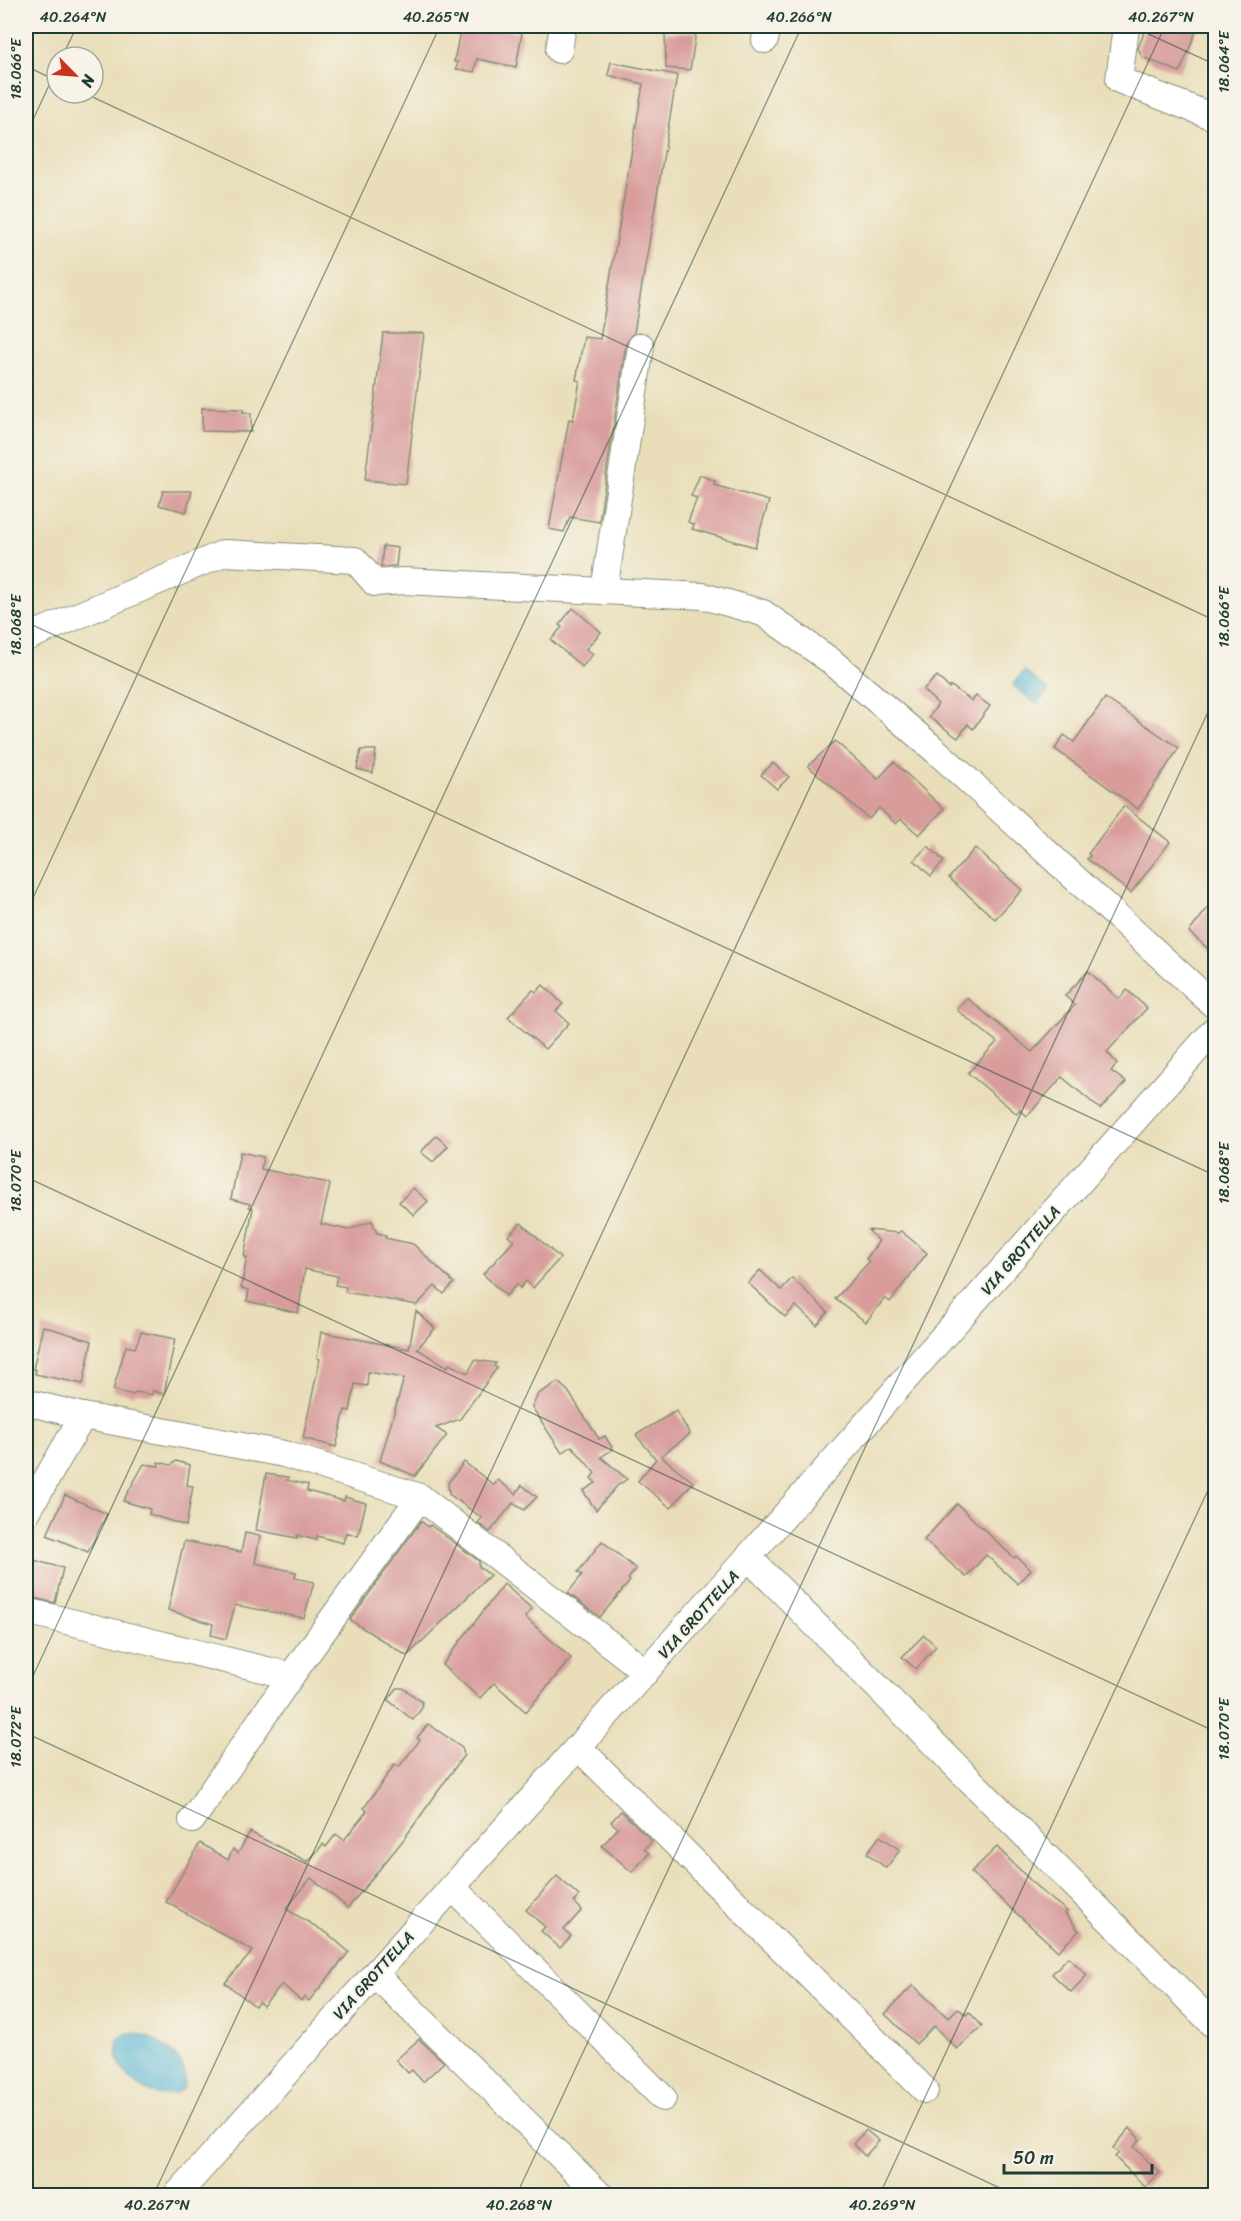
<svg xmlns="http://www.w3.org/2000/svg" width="1241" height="2221" font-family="Sriracha,sans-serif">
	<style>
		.water { fill: #54b5d3; stroke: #3a7984; stroke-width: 1.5 }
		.building { fill: #d89c9b }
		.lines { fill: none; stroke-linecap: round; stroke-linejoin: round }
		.minor-casing { stroke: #848e76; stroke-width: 28 }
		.minor { stroke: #fff; stroke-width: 26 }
		.ticks { fill: none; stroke: #1f3d34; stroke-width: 1.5; stroke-opacity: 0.45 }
		.labels { text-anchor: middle; stroke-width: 4.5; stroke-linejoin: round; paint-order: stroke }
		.street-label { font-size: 16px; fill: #1f3d34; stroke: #f7f3e8 }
		.neatline { fill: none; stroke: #1f3d34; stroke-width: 2 }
		.ticks-label { font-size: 15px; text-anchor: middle; fill: #1f3d34 }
	</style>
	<rect width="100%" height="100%" fill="#f7f3e8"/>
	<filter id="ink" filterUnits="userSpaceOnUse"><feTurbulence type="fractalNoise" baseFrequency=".0167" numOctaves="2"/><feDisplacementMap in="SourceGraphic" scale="12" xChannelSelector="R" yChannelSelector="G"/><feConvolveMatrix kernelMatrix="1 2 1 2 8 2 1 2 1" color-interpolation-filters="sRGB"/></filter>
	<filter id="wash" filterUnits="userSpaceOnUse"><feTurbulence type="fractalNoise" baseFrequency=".008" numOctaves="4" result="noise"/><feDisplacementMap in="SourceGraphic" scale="24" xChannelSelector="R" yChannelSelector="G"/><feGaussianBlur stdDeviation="1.35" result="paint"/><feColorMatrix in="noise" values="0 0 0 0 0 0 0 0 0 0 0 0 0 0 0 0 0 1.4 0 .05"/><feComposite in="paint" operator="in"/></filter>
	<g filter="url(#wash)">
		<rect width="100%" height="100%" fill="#e9deb9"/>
		<!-- water -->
		<g class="water">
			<path d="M 1024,671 L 1048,690 L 1037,704 L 1013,685 Z"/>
			<path d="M 128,2033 C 153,2033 196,2060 182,2089 C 160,2106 125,2082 118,2058 C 117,2052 117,2046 118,2039 Z"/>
		</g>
		<g id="blocks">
			<!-- building -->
			<g class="building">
				<path d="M 461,26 L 484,26 L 522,33 L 516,67 L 477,59 L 474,72 L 456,69 L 458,62 L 454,62 Z"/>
				<path d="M 1147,26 L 1198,26 L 1180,72 L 1142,57 L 1138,48 Z"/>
				<path d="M 696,32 L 690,70 L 666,68 L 665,33 Z"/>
				<path d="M 611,62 L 677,75 L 634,333 L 626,344 L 599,522 L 570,517 L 564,532 L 549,529 L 569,419 L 573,420 L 580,381 L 576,380 L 584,337 L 600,339 L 643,84 L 608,75 Z"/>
				<path d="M 383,333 L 424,333 L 406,484 L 365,480 Z"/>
				<path d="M 202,408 L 243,409 L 243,412 L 251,413 L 251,432 L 202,431 Z"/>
				<path d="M 700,475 L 715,481 L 714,485 L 769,501 L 755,547 L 692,529 L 694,525 L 688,522 L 697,498 L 691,496 Z"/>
				<path d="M 163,491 L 192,491 L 186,512 L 159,505 Z"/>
				<path d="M 383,546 L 398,548 L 396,566 L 381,567 Z"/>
				<path d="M 573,608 L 601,632 L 586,649 L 593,654 L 582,667 L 551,640 L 562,627 L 559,625 Z"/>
				<path d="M 937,676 L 949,688 L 951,686 L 972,701 L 976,696 L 990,706 L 973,729 L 968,724 L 958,738 L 929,717 L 938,704 L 923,690 Z"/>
				<path d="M 1105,698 L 1179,748 L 1138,809 L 1055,749 L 1064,735 L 1074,742 Z"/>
				<path d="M 835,741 L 878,779 L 894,762 L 944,809 L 919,835 L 901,819 L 896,824 L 879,808 L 869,819 L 808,766 Z"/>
				<path d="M 361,750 L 376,750 L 373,773 L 357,769 Z"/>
				<path d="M 773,763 L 789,777 L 777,789 L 761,775 Z"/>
				<path d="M 1124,806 L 1170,842 L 1131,893 L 1087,859 L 1090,856 L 1088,854 Z"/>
				<path d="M 928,846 L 944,861 L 931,876 L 914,860 Z"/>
				<path d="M 975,848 L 1022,890 L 995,919 L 949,878 Z"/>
				<path d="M 1215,899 L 1215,955 L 1189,932 Z"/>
				<path d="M 1088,971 L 1119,999 L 1127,990 L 1147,1008 L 1107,1052 L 1117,1063 L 1111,1071 L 1126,1082 L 1100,1109 L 1062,1077 L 1027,1116 L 1020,1110 L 1017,1114 L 968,1073 L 997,1042 L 957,1010 L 967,998 L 1032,1052 L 1075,1005 L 1065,996 Z"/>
				<path d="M 543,985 L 563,1004 L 556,1011 L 569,1023 L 545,1049 L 508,1017 L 533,990 L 536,992 Z"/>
				<path d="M 436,1136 L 448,1146 L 433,1162 L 421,1152 Z"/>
				<path d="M 240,1152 L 263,1157 L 261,1169 L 328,1183 L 330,1185 L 321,1224 L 348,1230 L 372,1221 L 377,1233 L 386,1235 L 385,1238 L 413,1244 L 454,1283 L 444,1294 L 435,1286 L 417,1305 L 345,1292 L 346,1287 L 335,1285 L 337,1276 L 305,1269 L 298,1313 L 247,1301 L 249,1290 L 241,1288 L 247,1257 L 244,1257 L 253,1208 L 249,1207 L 250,1204 L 231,1199 Z"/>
				<path d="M 413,1188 L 428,1201 L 414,1215 L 399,1202 Z"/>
				<path d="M 521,1223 L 560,1258 L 533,1288 L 526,1281 L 520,1288 L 517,1284 L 506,1296 L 483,1274 L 514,1241 L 508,1236 Z"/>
				<path d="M 868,1230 L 898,1233 L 901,1231 L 927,1253 L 890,1302 L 885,1298 L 866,1322 L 835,1299 L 869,1262 L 866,1259 L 879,1241 Z"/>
				<path d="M 760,1270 L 781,1290 L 792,1278 L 828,1312 L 817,1325 L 796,1306 L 785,1317 L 748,1283 Z"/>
				<path d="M 416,1311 L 435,1328 L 417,1349 L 448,1367 L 449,1364 L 468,1373 L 475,1360 L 496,1363 L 494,1366 L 497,1368 L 460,1419 L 436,1428 L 447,1435 L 415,1476 L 380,1461 L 404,1378 L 368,1372 L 367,1386 L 355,1384 L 350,1411 L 345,1410 L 336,1447 L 303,1438 L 320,1359 L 317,1358 L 321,1332 L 409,1349 Z"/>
				<path d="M 43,1326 L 92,1341 L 83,1384 L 35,1374 L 36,1370 L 33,1369 Z"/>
				<path d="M 141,1332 L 175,1339 L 164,1394 L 153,1391 L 152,1395 L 136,1392 L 133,1395 L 113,1390 L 126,1346 L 135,1348 Z"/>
				<path d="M 558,1382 L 568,1391 L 599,1439 L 605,1436 L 613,1449 L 601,1457 L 627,1479 L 617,1486 L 596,1510 L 583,1491 L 596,1483 L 591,1478 L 595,1473 L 572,1446 L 562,1453 L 532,1407 L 538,1394 Z"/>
				<path d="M 676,1411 L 690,1434 L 661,1456 L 693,1482 L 671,1508 L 638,1481 L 656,1459 L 636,1435 Z"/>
				<path d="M 176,1461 L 190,1465 L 187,1485 L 193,1486 L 186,1526 L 149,1514 L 150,1509 L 123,1501 L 144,1464 L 159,1466 L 158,1462 L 171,1465 Z"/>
				<path d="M 464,1462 L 494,1485 L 498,1480 L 516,1494 L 522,1485 L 537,1497 L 524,1510 L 513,1503 L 490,1532 L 478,1523 L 482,1518 L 449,1494 L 448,1483 Z"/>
				<path d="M 266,1474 L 288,1477 L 287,1480 L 308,1485 L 307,1491 L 344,1501 L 345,1497 L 366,1503 L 358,1536 L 346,1532 L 343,1543 L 317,1536 L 316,1540 L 297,1535 L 297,1538 L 256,1530 Z"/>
				<path d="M 65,1495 L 107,1514 L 88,1552 L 47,1535 Z"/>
				<path d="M 957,1504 L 1014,1558 L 1016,1556 L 1031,1570 L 1018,1584 L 986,1555 L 966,1577 L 924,1540 Z"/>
				<path d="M 421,1521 L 428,1527 L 430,1525 L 479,1561 L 479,1567 L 490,1575 L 407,1656 L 350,1620 Z"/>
				<path d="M 245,1533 L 260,1536 L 255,1563 L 296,1572 L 295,1578 L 314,1582 L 304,1618 L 235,1605 L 226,1639 L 211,1635 L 213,1624 L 168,1610 L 184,1541 L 241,1552 Z"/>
				<path d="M 602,1541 L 636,1569 L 628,1579 L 630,1581 L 600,1617 L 568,1593 L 582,1575 L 578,1572 Z"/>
				<path d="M 26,1558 L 63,1568 L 55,1603 L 26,1596 Z"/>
				<path d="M 504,1584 L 532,1609 L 525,1617 L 571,1658 L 526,1712 L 494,1683 L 480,1698 L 442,1665 Z"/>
				<path d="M 924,1635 L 936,1646 L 916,1669 L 902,1657 Z"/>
				<path d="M 397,1688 L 403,1688 L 422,1702 L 422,1708 L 413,1720 L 388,1700 Z"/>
				<path d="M 428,1724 L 462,1747 L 464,1755 L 404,1839 L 348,1908 L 311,1878 L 286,1909 L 327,1933 L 349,1952 L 309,2001 L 305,1997 L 301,2001 L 282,1984 L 263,2006 L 259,2002 L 255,2006 L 225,1983 L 253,1951 L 166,1902 L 200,1843 L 228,1860 L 233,1849 L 238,1853 L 250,1832 L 308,1862 L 323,1844 L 326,1847 L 336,1834 L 344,1840 L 367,1811 L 364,1808 L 395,1764 L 399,1767 L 420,1740 L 417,1738 Z"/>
				<path d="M 621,1811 L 652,1841 L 644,1849 L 649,1853 L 632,1872 L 602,1846 L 618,1828 L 611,1822 Z"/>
				<path d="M 880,1836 L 900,1850 L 886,1868 L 867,1853 Z"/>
				<path d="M 997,1847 L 1041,1891 L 1067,1911 L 1065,1913 L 1079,1931 L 1058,1951 L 971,1872 Z"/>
				<path d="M 557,1876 L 579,1896 L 574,1902 L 582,1910 L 564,1930 L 571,1936 L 560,1948 L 541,1931 L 545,1927 L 526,1910 Z"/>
				<path d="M 1068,1957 L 1087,1975 L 1071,1992 L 1052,1974 Z"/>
				<path d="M 913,1985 L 948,2018 L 958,2008 L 966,2015 L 969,2012 L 982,2026 L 957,2049 L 934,2026 L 916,2044 L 885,2014 Z"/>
				<path d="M 419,2039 L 444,2062 L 423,2082 L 412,2070 L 408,2073 L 396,2060 Z"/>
				<path d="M 1130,2128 L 1140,2140 L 1134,2147 L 1160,2173 L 1145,2187 L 1115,2157 L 1119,2153 L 1113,2148 Z"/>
				<path d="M 866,2130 L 879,2141 L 865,2156 L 853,2144 Z"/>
			</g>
		</g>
	</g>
	<g filter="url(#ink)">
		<use href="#blocks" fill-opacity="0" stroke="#848e76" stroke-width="1.5"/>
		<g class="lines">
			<defs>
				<g id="minor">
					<path d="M 1126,26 L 1119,80 L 1216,118"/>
					<path d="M 765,40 L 768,26"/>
					<path d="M 559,50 L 563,26"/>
					<path d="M 604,591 L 641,346"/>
					<path d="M 26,638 L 224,553 L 355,560 L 375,583 L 404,581 L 703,596 L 763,613 L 831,661 L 936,751 L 1216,1007"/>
					<path d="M 26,1402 L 83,1416 L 284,1454 L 420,1497 L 646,1672"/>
					<path d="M 26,1514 L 83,1416"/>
					<path d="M 748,1557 L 1216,2027"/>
					<path d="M 26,1611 L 291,1676"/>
					<path d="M 578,1747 L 925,2090"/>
					<path d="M 192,1820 L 291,1676 L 420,1497"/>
					<path d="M 452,1887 L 663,2098"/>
					<path d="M 375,1974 L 601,2196"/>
					<path d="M 176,2196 L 748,1557 L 1216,1028"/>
				</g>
			</defs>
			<!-- minor casing -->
			<use href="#minor" class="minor-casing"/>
			<!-- minor -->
			<use href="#minor" class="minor"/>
		</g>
	</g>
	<!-- ticks -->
	<path class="ticks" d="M 1131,26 L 1216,65M 62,57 L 77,26M 26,66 L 57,81M 84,93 L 1216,621M 26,135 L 57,68M 26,622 L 1216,1176M 26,913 L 440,26M 26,1177 L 1216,1732M 26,1691 L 802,26M 26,1733 L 1017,2196M 153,2196 L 1165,26M 516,2196 L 1216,695M 879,2196 L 1216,1473"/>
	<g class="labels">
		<!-- street labels -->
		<g class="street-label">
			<text transform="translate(1020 1250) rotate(-49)" y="6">VIA GROTTELLA</text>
			<text transform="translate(698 1614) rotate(-48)" y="6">VIA GROTTELLA</text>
			<text transform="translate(373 1975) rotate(-48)" y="6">VIA GROTTELLA</text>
		</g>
	</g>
	<!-- margin -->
	<rect width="1241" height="2221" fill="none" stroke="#f7f3e8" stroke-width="66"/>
	<!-- north arrow -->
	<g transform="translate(75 75) rotate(115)"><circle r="28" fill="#f7f3e8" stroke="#a1aaa0" stroke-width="1.5"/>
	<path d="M0-4.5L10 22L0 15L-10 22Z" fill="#c8321e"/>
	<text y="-9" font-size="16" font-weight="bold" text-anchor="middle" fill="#1f3d34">N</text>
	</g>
	<!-- scale -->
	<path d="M1004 2164v9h148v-9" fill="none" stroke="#1f3d34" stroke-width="3"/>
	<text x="1013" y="2164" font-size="18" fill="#1f3d34" stroke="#f7f3e8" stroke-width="4.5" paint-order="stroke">50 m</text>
	<rect x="33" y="33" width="1175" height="2155" class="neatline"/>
	<g class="ticks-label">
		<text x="73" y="22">40.264°N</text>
		<text x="436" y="22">40.265°N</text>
		<text x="799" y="22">40.266°N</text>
		<text x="1161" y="22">40.267°N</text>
		<text transform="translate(1224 62) rotate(-90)" y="5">18.064°E</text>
		<text transform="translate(16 69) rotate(-90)" y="5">18.066°E</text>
		<text transform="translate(1224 617) rotate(-90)" y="5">18.066°E</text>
		<text transform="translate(16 625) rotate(-90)" y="5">18.068°E</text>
		<text transform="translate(1224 1173) rotate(-90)" y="5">18.068°E</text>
		<text transform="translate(16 1181) rotate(-90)" y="5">18.070°E</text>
		<text transform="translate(1224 1729) rotate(-90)" y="5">18.070°E</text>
		<text transform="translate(16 1737) rotate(-90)" y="5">18.072°E</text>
		<text x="157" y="2210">40.267°N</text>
		<text x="519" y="2210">40.268°N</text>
		<text x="882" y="2210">40.269°N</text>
	</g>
</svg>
